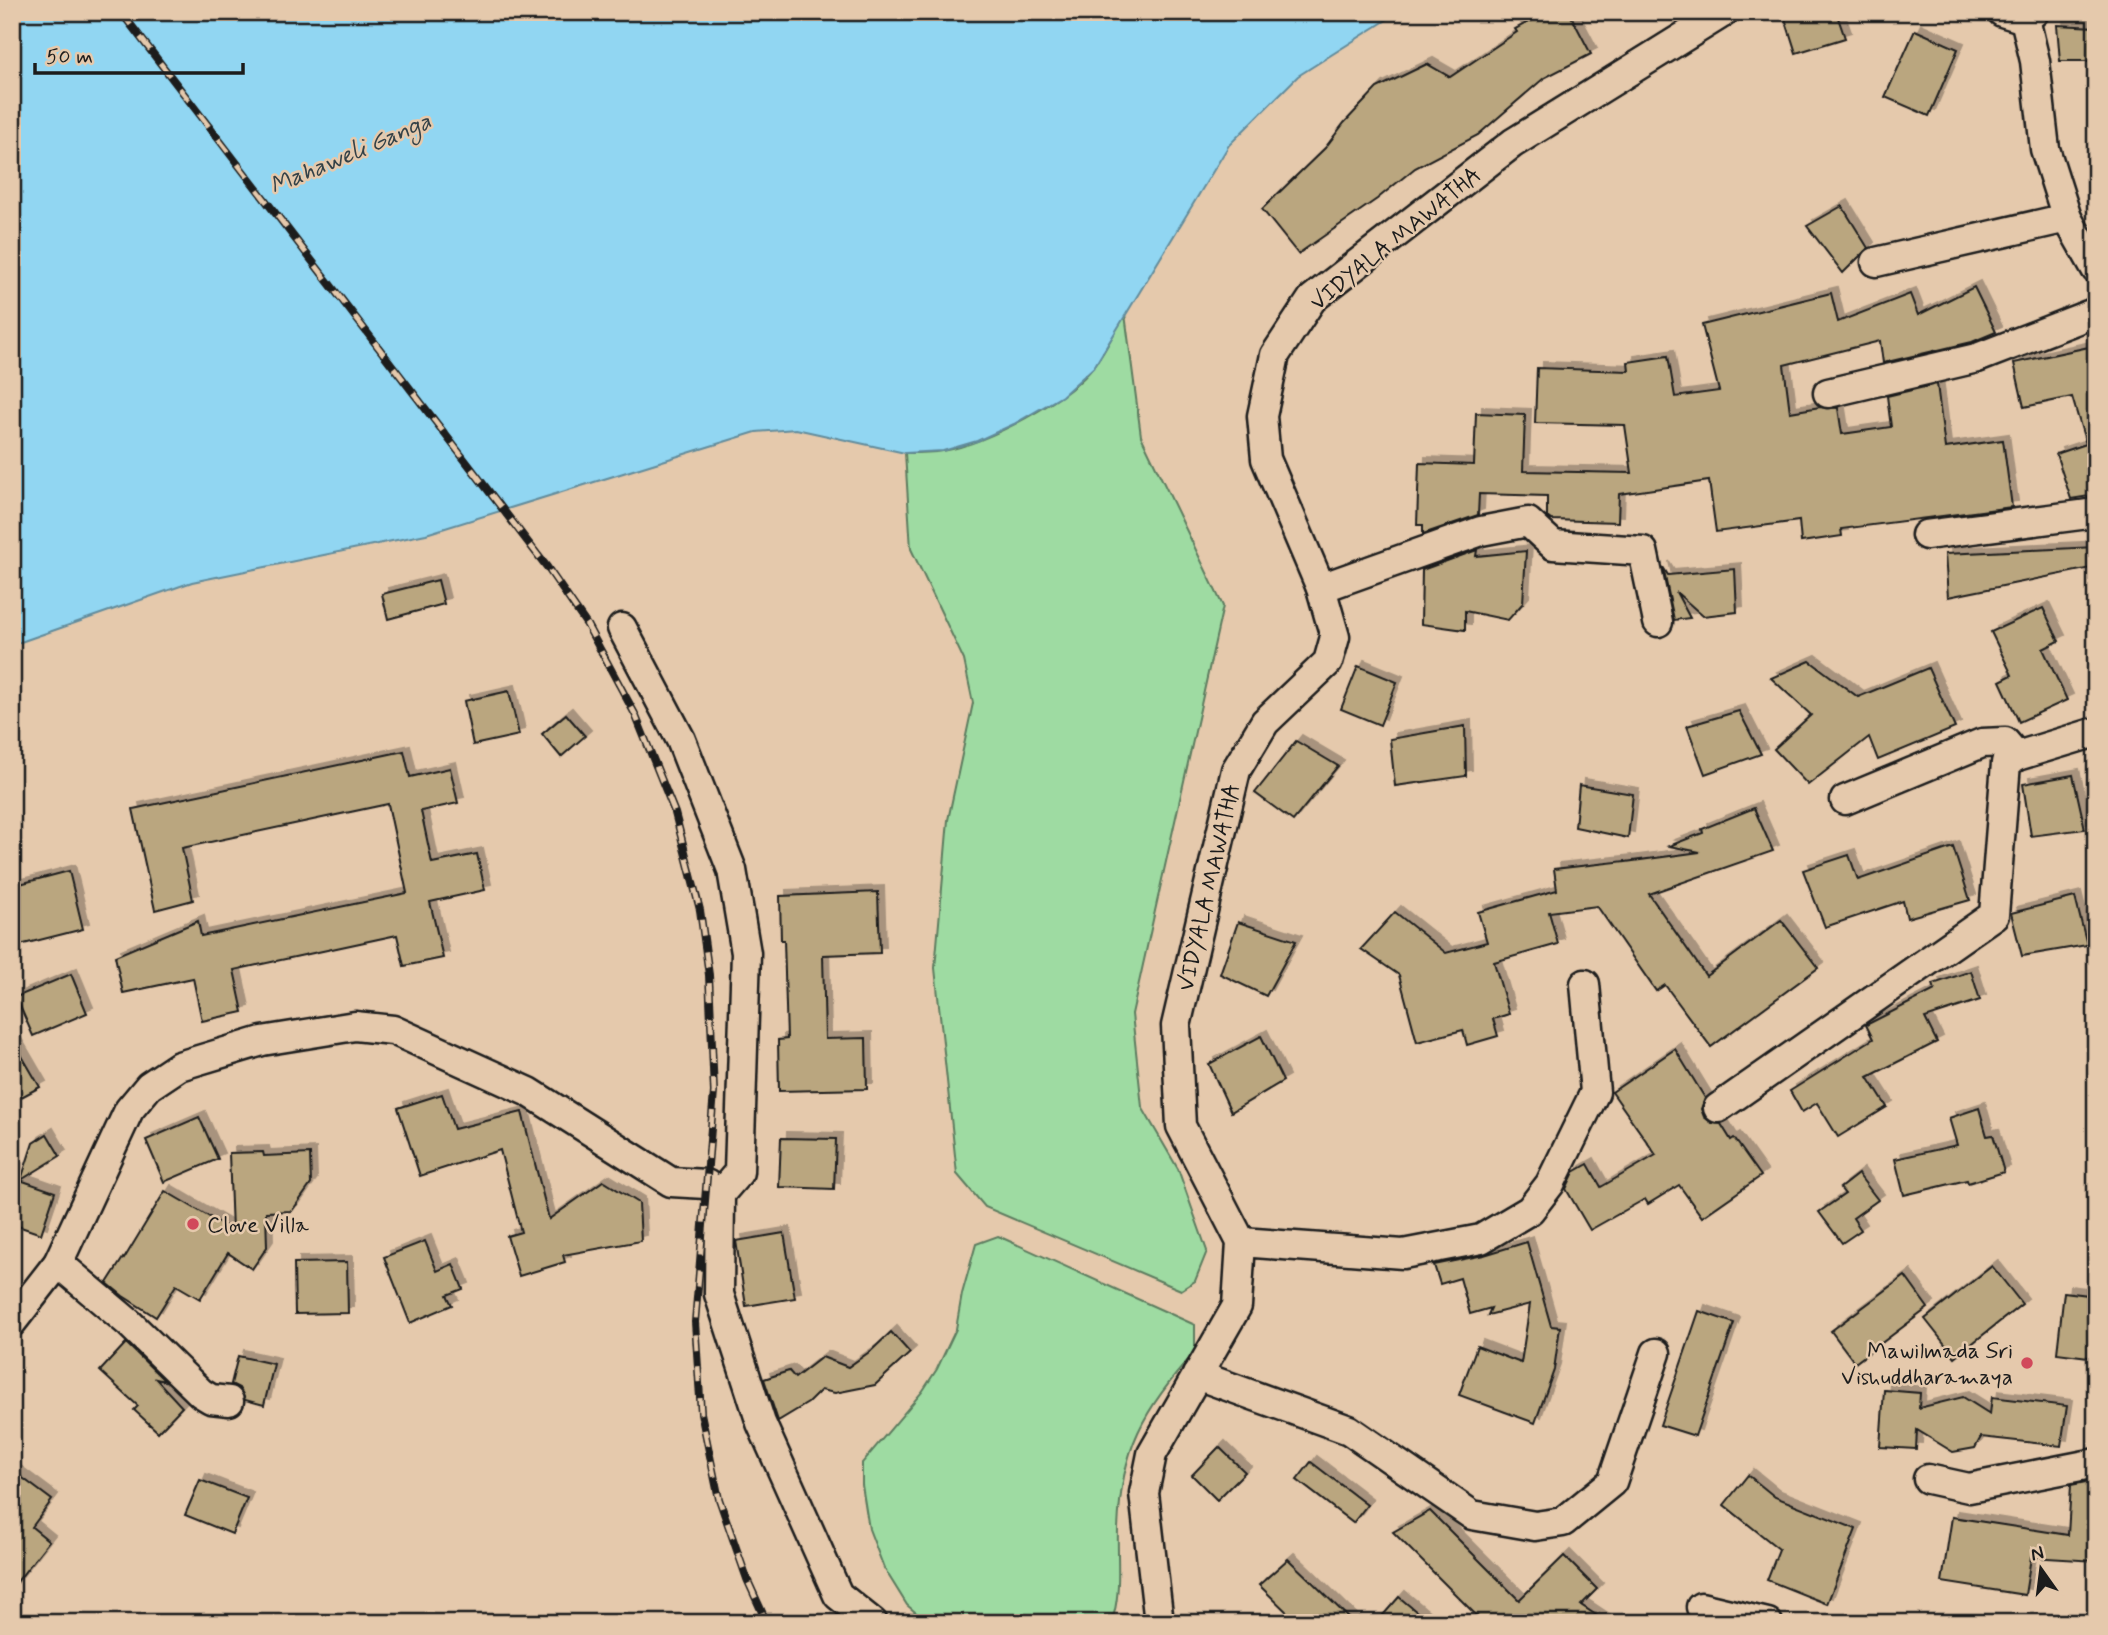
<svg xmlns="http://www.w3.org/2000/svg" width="2108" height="1635" font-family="Mynerve,sans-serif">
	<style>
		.green { fill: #9edba2; stroke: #5d7c5f; stroke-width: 2 }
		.water { fill: #91d6f2; stroke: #628c9c; stroke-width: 2 }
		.building { fill: #baa67f; stroke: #1c1c1c; stroke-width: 2; filter: url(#shadow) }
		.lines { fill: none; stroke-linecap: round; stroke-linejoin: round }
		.minor-casing { stroke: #1c1c1c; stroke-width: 33 }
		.minor { stroke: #e5c9ac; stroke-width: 28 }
		.rail-casing { stroke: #1c1c1c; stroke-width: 8 }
		.rail { stroke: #e5c9ac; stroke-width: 5; stroke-dasharray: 16; stroke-linecap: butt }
		.poi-dot { fill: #d1495b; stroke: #e5c9ac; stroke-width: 2.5 }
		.labels { text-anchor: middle; stroke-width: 5; stroke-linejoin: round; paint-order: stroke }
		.street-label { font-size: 23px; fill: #1c1c1c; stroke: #e5c9ac }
		.poi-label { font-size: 23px; fill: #1c1c1c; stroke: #e5c9ac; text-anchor: start }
		.water-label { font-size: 24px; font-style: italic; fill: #334147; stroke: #e5c9ac }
	</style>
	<defs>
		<filter id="shadow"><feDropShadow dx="6" dy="-6" stdDeviation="0" flood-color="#0004"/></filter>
	</defs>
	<rect width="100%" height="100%" fill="#e5c9ac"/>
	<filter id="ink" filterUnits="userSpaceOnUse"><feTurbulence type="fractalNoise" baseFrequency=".0143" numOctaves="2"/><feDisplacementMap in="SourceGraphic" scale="14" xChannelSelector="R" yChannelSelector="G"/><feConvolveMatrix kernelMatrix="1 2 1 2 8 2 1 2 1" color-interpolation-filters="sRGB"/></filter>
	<g filter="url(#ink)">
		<!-- green -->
		<g class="green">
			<path d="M 1125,314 L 1141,436 L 1223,606 L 1132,1014 L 1142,1107 L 1178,1169 L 1207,1251 L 1195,1281 L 1181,1290 L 985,1207 L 957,1174 L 935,968 L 948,820 L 973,703 L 964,660 L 911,549 L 905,453 C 918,453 931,453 943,451 C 986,443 1070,400 1095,365 C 1107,349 1115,330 1125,314 Z"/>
			<path d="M 998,1236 L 1195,1325 L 1195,1352 C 1143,1411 1121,1448 1118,1529 C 1117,1558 1121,1586 1114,1614 L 1101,1623 L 928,1623 L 907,1605 L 884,1568 L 869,1529 L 862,1485 L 862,1463 L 922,1392 L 937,1369 L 956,1329 L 962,1294 L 976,1244 Z"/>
		</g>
		<!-- water -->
		<path class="water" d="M 12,12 L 1399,12 L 1298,76 L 1229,145 L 1094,367 L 1062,396 L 1014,424 L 977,441 L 943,451 L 905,453 L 796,429 L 756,432 L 426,534 L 192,582 L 12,645 Z"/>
		<!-- building -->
		<g class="building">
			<path d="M 1547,12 L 1569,12 L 1591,54 L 1544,78 L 1478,135 L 1415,168 L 1377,199 L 1298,254 L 1262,209 L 1325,148 L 1344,123 L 1377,88 L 1427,64 L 1450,77 L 1517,32 L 1515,29 Z"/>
			<path d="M 1783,12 L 1836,12 L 1845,38 L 1796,53 Z"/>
			<path d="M 2057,25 L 2096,27 L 2096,61 L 2060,61 Z"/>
			<path d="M 1915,30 L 1958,49 L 1929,116 L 1885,97 Z"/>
			<path d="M 1842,206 L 1868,248 L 1843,273 L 1807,226 Z"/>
			<path d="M 1974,287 L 1996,332 L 1972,342 L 1883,363 L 1880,341 L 1784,365 L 1790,412 L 1820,407 L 1838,408 L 1842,434 L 1891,427 L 1887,396 L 1937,384 L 1945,448 L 2003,440 L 2012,507 L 1841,529 L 1842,536 L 1801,542 L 1799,521 L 1716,532 L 1709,481 L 1619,494 L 1618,522 L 1551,520 L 1547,517 L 1547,496 L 1479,494 L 1478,515 L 1423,534 L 1423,525 L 1417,525 L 1419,463 L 1474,465 L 1476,413 L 1525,415 L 1523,471 L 1632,473 L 1625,425 L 1535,423 L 1537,368 L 1629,371 L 1628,362 L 1668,356 L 1675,397 L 1719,391 L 1702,325 L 1831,293 L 1838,322 L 1910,294 L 1918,315 Z"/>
			<path d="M 2089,347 L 2096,381 L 2096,495 L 2071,499 L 2056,454 L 2086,444 L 2072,397 L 2024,407 L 2014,363 Z"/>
			<path d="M 2096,547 L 2096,567 L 1948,597 L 1945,554 Z"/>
			<path d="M 1477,550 L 1476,556 L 1526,551 L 1523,603 L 1508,620 L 1465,611 L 1465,630 L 1421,624 L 1422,570 Z"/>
			<path d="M 1663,567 L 1668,575 L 1735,569 L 1737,612 L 1703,616 L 1676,592 L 1690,618 L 1674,620 Z"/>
			<path d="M 438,580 L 444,604 L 388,619 L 382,594 Z"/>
			<path d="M 2043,608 L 2059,641 L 2043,649 L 2067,700 L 2019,722 L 2000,681 L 2012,675 L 1991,632 Z"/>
			<path d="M 1810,661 L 1858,697 L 1928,668 L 1955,728 L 1878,760 L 1869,737 L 1808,785 L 1774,749 L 1811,715 L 1771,678 Z"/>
			<path d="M 1358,666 L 1397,682 L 1380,725 L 1341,709 Z"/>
			<path d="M 509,691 L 519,735 L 473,745 L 464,701 Z"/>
			<path d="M 1739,711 L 1761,754 L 1705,774 L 1687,726 Z"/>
			<path d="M 566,714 L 585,736 L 561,757 L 542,734 Z"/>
			<path d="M 1465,726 L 1466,776 L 1395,786 L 1390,739 Z"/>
			<path d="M 1296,741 L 1338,766 L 1293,821 L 1255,793 Z"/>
			<path d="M 404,751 L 410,777 L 450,768 L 458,803 L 421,811 L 432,863 L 477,854 L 485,890 L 430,902 L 443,958 L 404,966 L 397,935 L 234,970 L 243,1012 L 202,1021 L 193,978 L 123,993 L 115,956 L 198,921 L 201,936 L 407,893 L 388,804 L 182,848 L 193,900 L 155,910 L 133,809 Z"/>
			<path d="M 2073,775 L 2085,829 L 2031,836 L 2023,784 Z"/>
			<path d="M 1579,785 L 1633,794 L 1628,838 L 1575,827 Z"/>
			<path d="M 1754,808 L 1773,851 L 1649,894 L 1706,976 L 1781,920 L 1818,968 L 1711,1047 L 1665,985 L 1656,991 L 1597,906 L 1549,912 L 1558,944 L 1494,962 L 1509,1014 L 1493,1019 L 1498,1036 L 1467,1045 L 1463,1030 L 1417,1042 L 1399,975 L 1361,949 L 1395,912 L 1446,953 L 1487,942 L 1478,912 L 1557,890 L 1554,869 L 1625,861 L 1625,862 L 1700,852 L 1669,846 L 1703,833 L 1702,829 Z"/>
			<path d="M 1953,847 L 1970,900 L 1907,918 L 1903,901 L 1825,927 L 1803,870 L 1849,855 L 1858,880 Z"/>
			<path d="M 69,871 L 83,929 L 12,947 L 12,886 Z"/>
			<path d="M 878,892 L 880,953 L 823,955 L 825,1039 L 866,1038 L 867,1089 L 779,1091 L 778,1040 L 787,1039 L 784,940 L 781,940 L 780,896 Z"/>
			<path d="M 2075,897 L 2087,945 L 2022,956 L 2011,913 Z"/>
			<path d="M 1238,922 L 1296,941 L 1266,996 L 1220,974 Z"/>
			<path d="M 1971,971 L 1980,1000 L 1925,1018 L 1937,1042 L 1868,1077 L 1887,1107 L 1838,1137 L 1817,1103 L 1802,1112 L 1790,1091 L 1873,1039 L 1866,1025 L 1935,990 L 1933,984 Z"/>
			<path d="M 71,974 L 87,1013 L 33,1036 L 16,997 Z"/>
			<path d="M 1261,1036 L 1283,1081 L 1231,1112 L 1209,1064 Z"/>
			<path d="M 12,1039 L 40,1087 L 12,1102 Z"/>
			<path d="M 1675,1049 L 1705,1098 L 1701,1109 L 1704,1117 L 1712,1123 L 1721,1124 L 1731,1140 L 1734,1138 L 1761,1176 L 1702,1217 L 1679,1185 L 1648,1204 L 1645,1199 L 1590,1230 L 1566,1189 L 1574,1172 L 1588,1164 L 1601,1187 L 1656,1155 L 1612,1092 Z"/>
			<path d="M 442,1094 L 454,1129 L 522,1112 L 549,1219 L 603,1181 L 639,1203 L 641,1241 L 563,1255 L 565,1262 L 519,1276 L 507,1236 L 521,1232 L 500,1150 L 420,1176 L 398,1108 Z"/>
			<path d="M 1979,1108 L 1987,1136 L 1993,1135 L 2004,1172 L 1968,1183 L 1967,1180 L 1904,1195 L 1895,1159 L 1957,1145 L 1949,1118 Z"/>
			<path d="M 199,1117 L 218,1159 L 164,1182 L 146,1140 Z"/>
			<path d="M 47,1134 L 60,1156 L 21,1180 L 33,1143 Z"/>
			<path d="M 781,1138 L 836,1139 L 834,1189 L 779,1187 Z"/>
			<path d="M 263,1152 L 264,1156 L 310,1154 L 311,1184 L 292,1211 L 266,1212 L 267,1247 L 252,1269 L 228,1253 L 200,1299 L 176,1285 L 156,1317 L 123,1296 L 107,1283 L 123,1258 L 124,1259 L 165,1191 L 232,1230 L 229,1153 Z"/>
			<path d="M 1858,1174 L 1878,1200 L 1853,1218 L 1861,1230 L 1842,1243 L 1819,1212 L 1845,1194 L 1840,1188 Z"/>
			<path d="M 20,1180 L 55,1192 L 41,1234 L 12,1224 L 12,1182 L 19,1184 Z"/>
			<path d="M 784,1233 L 795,1298 L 746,1306 L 736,1241 Z"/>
			<path d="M 425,1241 L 437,1271 L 453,1264 L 463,1289 L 447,1295 L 452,1305 L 410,1323 L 384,1257 Z"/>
			<path d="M 1527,1242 L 1551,1326 L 1560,1327 L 1554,1370 L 1535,1423 L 1459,1395 L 1477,1346 L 1521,1363 L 1530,1304 L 1488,1315 L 1491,1308 L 1470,1314 L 1460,1278 L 1440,1284 L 1434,1265 L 1484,1255 Z"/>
			<path d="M 347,1262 L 348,1313 L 295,1314 L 294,1263 Z"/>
			<path d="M 1992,1266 L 2022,1304 L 1955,1357 L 1925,1319 Z"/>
			<path d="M 1905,1276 L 1928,1308 L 1855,1363 L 1831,1331 Z"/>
			<path d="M 2064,1292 L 2096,1296 L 2096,1358 L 2057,1353 Z"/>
			<path d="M 1699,1311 L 1734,1323 L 1695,1436 L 1660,1425 Z"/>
			<path d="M 891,1332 L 910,1353 L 875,1385 L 835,1393 L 821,1390 L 808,1403 L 778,1421 L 764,1379 L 789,1371 L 795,1378 L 822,1357 L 848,1367 L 872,1350 Z"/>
			<path d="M 126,1343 L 165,1381 L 156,1379 L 182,1407 L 158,1432 L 134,1410 L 138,1406 L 100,1371 Z"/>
			<path d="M 238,1356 L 274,1364 L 264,1405 L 245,1400 L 239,1388 L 231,1384 Z"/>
			<path d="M 1884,1390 L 1920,1393 L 1919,1408 L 1963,1397 L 1990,1414 L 1992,1397 L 2067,1406 L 2061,1446 L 1981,1437 L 1975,1448 L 1953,1452 L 1917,1430 L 1916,1449 L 1880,1447 Z"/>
			<path d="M 1219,1447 L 1245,1472 L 1217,1500 L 1192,1475 Z"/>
			<path d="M 1311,1462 L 1367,1505 L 1353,1523 L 1297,1480 Z"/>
			<path d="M 12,1470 L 52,1500 L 32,1527 L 49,1541 L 12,1588 Z"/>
			<path d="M 1748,1475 L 1775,1497 L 1856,1529 L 1827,1604 L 1767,1580 L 1779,1549 L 1724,1505 Z"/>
			<path d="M 200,1480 L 247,1498 L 232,1534 L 185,1515 Z"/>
			<path d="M 2096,1480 L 2096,1561 L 2031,1557 L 2025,1595 L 1942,1582 L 1952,1517 L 2068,1535 L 2071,1485 Z"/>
			<path d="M 1430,1511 L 1519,1600 L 1564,1556 L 1597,1589 L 1581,1605 L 1608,1623 L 1484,1623 L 1393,1532 Z"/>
			<path d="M 1288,1559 L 1309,1579 L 1354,1623 L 1298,1623 L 1259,1585 Z"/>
			<path d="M 1399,1597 L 1430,1623 L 1376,1623 Z"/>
		</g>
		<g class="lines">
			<defs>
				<g id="minor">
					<path d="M 2002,12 L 2025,19 L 2034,12"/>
					<path d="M 2025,19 L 2035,61 L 2045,149 L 2067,218 L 2096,269"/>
					<path d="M 1876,262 L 2067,218"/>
					<path d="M 1828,393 L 1977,358 L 2096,312"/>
					<path d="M 1926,535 L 2096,513"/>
					<path d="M 1321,588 L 1481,531 L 1528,522 L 1553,545 L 1643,551 L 1658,622"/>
					<path d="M 622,628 L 681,740 L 732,870 L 746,953 L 739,1172 L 720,1194"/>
					<path d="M 1845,800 L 1982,743 L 2005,742 L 2017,756"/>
					<path d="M 1718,1108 L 1994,915 L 2006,763 L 2017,756 L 2096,732"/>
					<path d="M 1241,1242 L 1403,1254 L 1481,1239 L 1530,1210 L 1550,1184 L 1595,1092 L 1585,984"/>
					<path d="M 58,1263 L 129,1323 L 201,1393 L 211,1399 L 229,1401"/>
					<path d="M 12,1322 L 58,1263 L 129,1110 L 149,1086 L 179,1066 L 262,1041 L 355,1026 L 393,1030 L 529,1092 L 671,1182 L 706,1184 L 720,1194 L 719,1294 L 761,1423 L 838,1595 L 873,1623"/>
					<path d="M 1197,1375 L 1349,1430 L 1472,1515 L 1535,1526 L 1563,1522 L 1612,1482 L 1656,1353"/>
					<path d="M 1928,1479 L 1969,1488 L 2096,1463"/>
					<path d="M 1701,1607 L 1768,1623"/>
					<path d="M 1159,1623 L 1144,1493 L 1152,1454 L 1237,1306 L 1241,1242 L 1181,1126 L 1176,1026 L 1236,770 L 1265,722 L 1328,662 L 1335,637 L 1321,588 L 1266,459 L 1262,416 L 1275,355 L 1312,299 L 1513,143 L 1724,12"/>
				</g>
			</defs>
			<!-- minor casing -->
			<use href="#minor" class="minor-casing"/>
			<!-- minor -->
			<use href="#minor" class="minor"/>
			<defs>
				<path id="rail" d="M 121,12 L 547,567 L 587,625 L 635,714 L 675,813 L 700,910 L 709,975 L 714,1092 L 695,1322 L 701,1413 L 719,1499 L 747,1579 L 767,1623"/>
			</defs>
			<!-- rail casing -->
			<use href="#rail" class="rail-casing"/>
			<!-- rail -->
			<use href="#rail" class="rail"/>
		</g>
	</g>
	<!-- markers -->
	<g class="poi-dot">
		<circle cx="193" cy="1224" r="7"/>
		<circle cx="2027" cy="1363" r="7"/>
	</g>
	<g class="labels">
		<!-- street labels -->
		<g class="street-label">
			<text transform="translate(1395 238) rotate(-39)" y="8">VIDYALA MAWATHA</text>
			<text transform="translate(1208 887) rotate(-77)" y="8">VIDYALA MAWATHA</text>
		</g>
		<!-- poi labels -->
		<g class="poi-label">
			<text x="207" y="1232">Clove Villa</text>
			<text x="2013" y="1358" text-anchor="end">Mawilmada Sri<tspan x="2013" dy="26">Vishuddharamaya</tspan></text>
		</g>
		<!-- water labels -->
		<g class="water-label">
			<text transform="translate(350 153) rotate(-23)" y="8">Mahaweli Ganga</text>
		</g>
	</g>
	<!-- margin -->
	<rect width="2108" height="1635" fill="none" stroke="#e5c9ac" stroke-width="42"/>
	<rect x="21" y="21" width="2066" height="1593" fill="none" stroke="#1c1c1c" stroke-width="2.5" filter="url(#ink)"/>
	<!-- north arrow -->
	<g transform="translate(2041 1569) rotate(346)" stroke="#e5c9ac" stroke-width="5" paint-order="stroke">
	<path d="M0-5L12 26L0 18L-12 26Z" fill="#1c1c1c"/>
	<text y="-10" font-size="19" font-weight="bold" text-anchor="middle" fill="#1c1c1c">N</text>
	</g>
	<!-- scale -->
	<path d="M35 63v10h208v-10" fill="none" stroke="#1c1c1c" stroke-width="3.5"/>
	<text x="46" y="63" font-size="21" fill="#1c1c1c" stroke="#e5c9ac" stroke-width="5" paint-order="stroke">50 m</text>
</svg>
